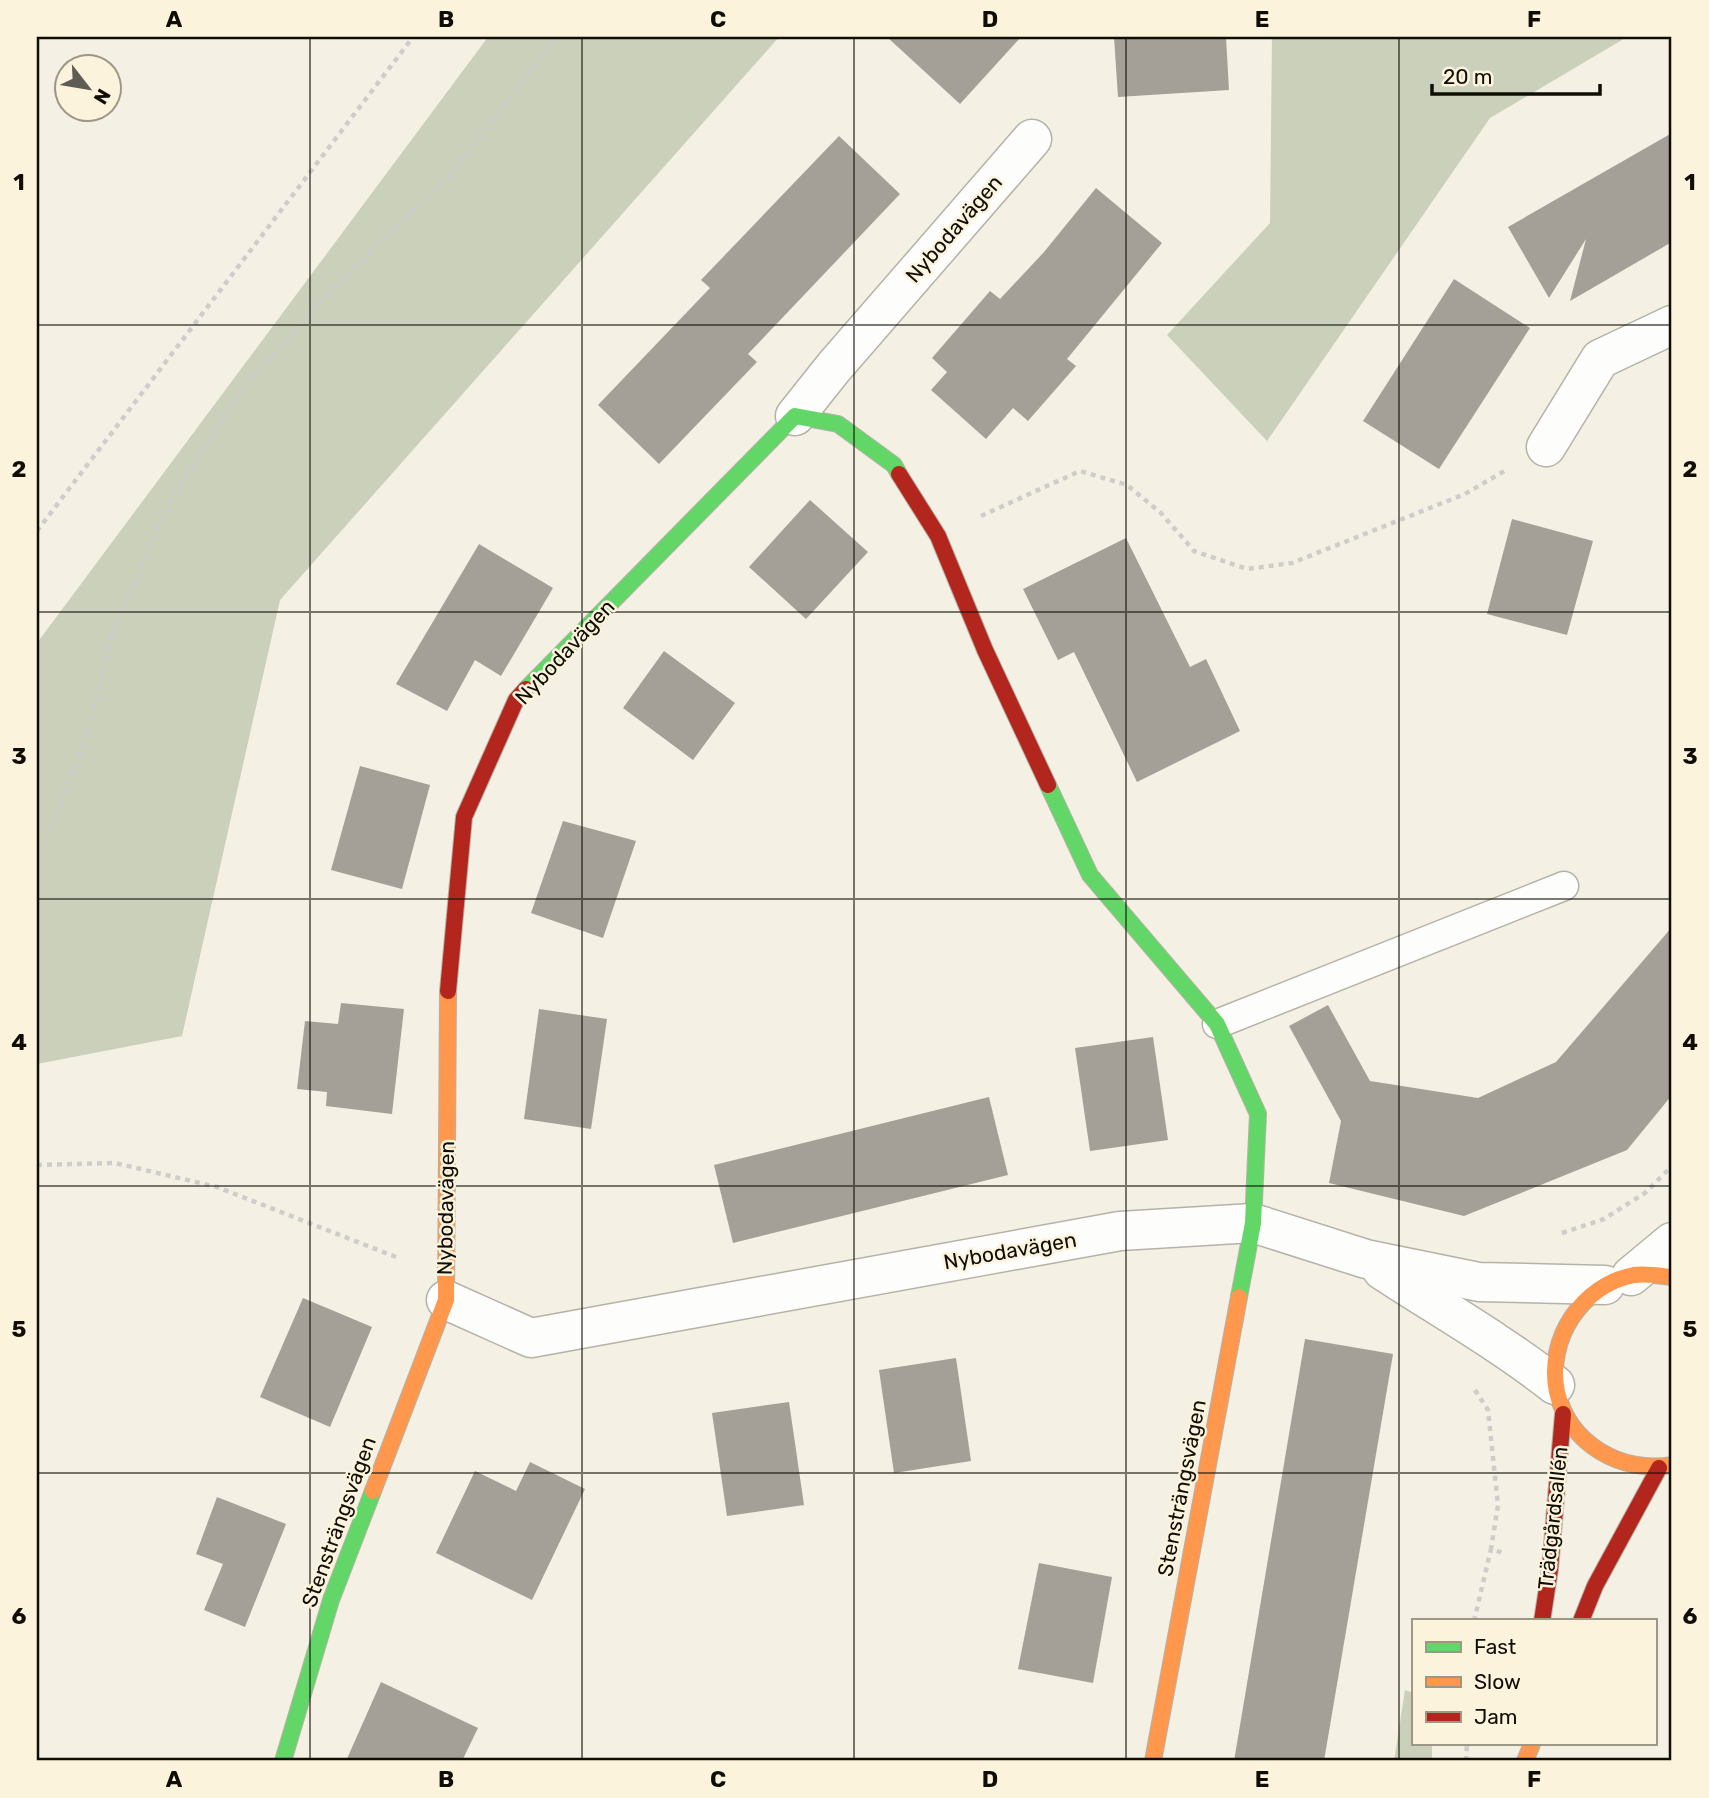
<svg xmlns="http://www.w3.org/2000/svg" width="1709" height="1798" font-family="Rubik,sans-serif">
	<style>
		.forest { fill: #cbd0bb }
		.building { fill: #a4a097 }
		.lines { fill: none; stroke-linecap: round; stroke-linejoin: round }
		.lane-casing { stroke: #b5b2a8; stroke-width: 31 }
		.street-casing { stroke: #b5b2a8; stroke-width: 41 }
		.fast-casing { stroke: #b5b2a8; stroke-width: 18 }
		.slow-casing { stroke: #b5b2a8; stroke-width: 18 }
		.jam-casing { stroke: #b5b2a8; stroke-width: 18 }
		.path { stroke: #cecdca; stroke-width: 4.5; stroke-dasharray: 5 5; stroke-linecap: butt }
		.lane { stroke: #fdfdfb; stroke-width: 28 }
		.street { stroke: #fdfdfb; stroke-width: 38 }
		.fast { stroke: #63d668; stroke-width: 16 }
		.slow { stroke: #ff974d; stroke-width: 16 }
		.jam { stroke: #b3261e; stroke-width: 16 }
		.grid { fill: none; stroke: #0f0d06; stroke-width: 2; stroke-opacity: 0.55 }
		.labels { text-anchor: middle; stroke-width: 5; stroke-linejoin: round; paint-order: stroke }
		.street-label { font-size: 21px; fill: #0f0d06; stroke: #fbf3dc }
		.neatline { fill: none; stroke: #0f0d06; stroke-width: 2.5 }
		.grid-label { font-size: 23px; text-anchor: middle; font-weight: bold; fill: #0f0d06 }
	</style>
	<rect width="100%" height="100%" fill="#f4f0e3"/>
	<!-- forest -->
	<g class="forest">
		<path d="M 488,37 L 779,37 L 280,600 L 182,1036 L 37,1064 L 37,643 Z"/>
		<path d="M 1272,37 L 1627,37 L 1490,118 L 1267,441 L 1167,335 L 1270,223 Z"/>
		<path d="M 1405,1690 L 1413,1693 L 1413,1744 L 1432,1744 L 1432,1761 L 1394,1761 Z"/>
	</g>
	<!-- building -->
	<g class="building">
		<path d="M 887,37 L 1021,37 L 960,104 Z"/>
		<path d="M 1114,37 L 1226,37 L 1229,90 L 1118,97 Z"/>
		<path d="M 1672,133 L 1672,242 L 1570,301 L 1586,239 L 1549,298 L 1508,227 Z"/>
		<path d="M 839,136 L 900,194 L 748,354 L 757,362 L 659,464 L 598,405 L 710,288 L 701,280 Z"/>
		<path d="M 1096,188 L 1162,243 L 1067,359 L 1076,366 L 1028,421 L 1013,408 L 986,439 L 931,390 L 947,372 L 932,358 L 990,291 L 1000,299 L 1044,252 Z"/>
		<path d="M 1454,279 L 1530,328 L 1439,469 L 1363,421 Z"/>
		<path d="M 810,500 L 868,552 L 806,619 L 749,567 Z"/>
		<path d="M 1512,519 L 1593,541 L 1567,635 L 1487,614 Z"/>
		<path d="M 1126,538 L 1190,667 L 1206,659 L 1240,731 L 1137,782 L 1074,652 L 1058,660 L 1023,589 Z"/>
		<path d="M 479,544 L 553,588 L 501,676 L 475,660 L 447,711 L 396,684 Z"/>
		<path d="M 664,651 L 735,703 L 693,760 L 623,708 Z"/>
		<path d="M 360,766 L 430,785 L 402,889 L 331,870 Z"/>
		<path d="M 563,821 L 636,841 L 603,938 L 531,913 Z"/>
		<path d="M 1672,927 L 1672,1095 L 1627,1150 L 1464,1216 L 1329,1183 L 1341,1121 L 1289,1026 L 1328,1005 L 1370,1081 L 1478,1098 L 1556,1062 Z"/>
		<path d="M 341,1003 L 404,1009 L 392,1114 L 326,1106 L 327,1092 L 297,1089 L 305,1021 L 338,1024 Z"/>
		<path d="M 539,1009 L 607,1019 L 591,1129 L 524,1119 Z"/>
		<path d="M 1153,1037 L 1168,1140 L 1090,1151 L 1075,1048 Z"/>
		<path d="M 989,1097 L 1008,1175 L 733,1243 L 714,1165 Z"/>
		<path d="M 303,1298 L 372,1327 L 330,1427 L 260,1397 Z"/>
		<path d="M 1305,1339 L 1393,1354 L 1324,1761 L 1234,1761 Z"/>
		<path d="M 956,1358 L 971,1461 L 894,1473 L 879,1370 Z"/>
		<path d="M 789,1402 L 804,1505 L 727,1516 L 712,1413 Z"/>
		<path d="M 530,1462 L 585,1489 L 532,1600 L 436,1553 L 475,1471 L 516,1491 Z"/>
		<path d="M 217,1497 L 286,1524 L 245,1627 L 204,1610 L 223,1564 L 196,1554 Z"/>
		<path d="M 1039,1563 L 1112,1577 L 1093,1683 L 1018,1669 Z"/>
		<path d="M 381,1682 L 478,1728 L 462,1761 L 346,1761 Z"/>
	</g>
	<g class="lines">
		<defs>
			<path id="lane" d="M 1217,1024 L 1564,886"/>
			<g id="street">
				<path d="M 795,416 L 834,367 L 1032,139"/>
				<path d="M 1546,447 L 1600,359 L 1672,325"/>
				<path d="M 1382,1270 C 1440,1308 1500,1342 1555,1385"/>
				<path d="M 1631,1276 L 1672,1242"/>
				<path d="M 446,1300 L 531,1338 L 1120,1231 L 1253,1223 L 1366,1259 L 1479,1282 L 1605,1285"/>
			</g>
			<g id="fast">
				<path d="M 526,689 L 795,416 L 838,424 L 894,465 L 899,474"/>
				<path d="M 1048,785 L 1090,875 L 1217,1024 L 1258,1114 L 1253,1223 L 1239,1297"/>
				<path d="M 283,1761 L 331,1600 L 373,1491"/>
			</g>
			<g id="slow">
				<path d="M 1672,1277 C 1660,1276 1646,1273 1634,1275 C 1582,1285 1546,1339 1557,1392 C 1569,1444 1622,1474 1672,1465"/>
				<path d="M 373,1491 L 446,1300 L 448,991"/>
				<path d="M 1153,1761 L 1239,1297"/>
				<path d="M 1525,1761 L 1532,1744"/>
			</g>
			<g id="jam">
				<path d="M 899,474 L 938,536 L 985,650 L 1048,785"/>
				<path d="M 448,991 L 464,817 L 516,700 L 526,689"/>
				<path d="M 1542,1621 L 1550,1569 L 1563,1414"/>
				<path d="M 1581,1621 L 1595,1586 L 1659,1468"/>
			</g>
		</defs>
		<!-- lane casing -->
		<use href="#lane" class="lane-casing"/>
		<!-- street casing -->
		<use href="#street" class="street-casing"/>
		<!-- fast casing -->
		<use href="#fast" class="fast-casing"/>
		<!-- slow casing -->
		<use href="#slow" class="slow-casing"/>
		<!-- jam casing -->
		<use href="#jam" class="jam-casing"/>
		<!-- path -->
		<g class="path">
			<path d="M 981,516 L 1080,471 L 1127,485 L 1161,513 L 1194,551 L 1247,569 L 1292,563 L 1465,494 L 1506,470"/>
			<path d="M 37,531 L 413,37"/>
			<path d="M 37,858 L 56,817 L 86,737 L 115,626 L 169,504 L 240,391 L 328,294 L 451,174 L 557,37"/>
			<path d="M 37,1165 L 115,1163 L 217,1187 L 396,1257"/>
			<path d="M 1562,1233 L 1604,1219 L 1645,1193 L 1672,1166"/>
			<path d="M 1475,1390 L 1488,1410 L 1498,1505 L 1491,1549"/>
			<path d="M 1474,1621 L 1491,1549 L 1503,1553"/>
			<path d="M 1466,1761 L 1467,1744"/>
		</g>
		<!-- lane -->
		<use href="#lane" class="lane"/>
		<!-- street -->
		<use href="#street" class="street"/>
		<!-- fast -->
		<use href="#fast" class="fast"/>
		<!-- slow -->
		<use href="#slow" class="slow"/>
		<!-- jam -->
		<use href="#jam" class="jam"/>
	</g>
	<!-- grid -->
	<path class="grid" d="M 310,37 L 310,1761M 582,37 L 582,1761M 854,37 L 854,1761M 1126,37 L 1126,1761M 1399,37 L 1399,1761M 37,325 L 1672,325M 37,612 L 1672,612M 37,899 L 1672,899M 37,1186 L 1672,1186M 37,1473 L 1672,1473"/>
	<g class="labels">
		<!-- street labels -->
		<g class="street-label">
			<text transform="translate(954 229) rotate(-49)" y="7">Nybodavägen</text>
			<text transform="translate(565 652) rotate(-47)" y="7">Nybodavägen</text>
			<text transform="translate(446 1208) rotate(-89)" y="7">Nybodavägen</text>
			<text transform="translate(1010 1251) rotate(-10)" y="7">Nybodavägen</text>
			<text transform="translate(1182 1488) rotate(-79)" y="7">Stensträngsvägen</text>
			<text transform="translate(1553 1518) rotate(-84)" y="7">Trädgårdsallén</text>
			<text transform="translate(339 1522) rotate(-70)" y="7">Stensträngsvägen</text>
		</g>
	</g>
	<!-- border -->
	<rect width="1709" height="1798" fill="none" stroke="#fbf3dc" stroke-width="77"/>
	<!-- legend -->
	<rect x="1412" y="1619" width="245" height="126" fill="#fbf3dc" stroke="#9d9786" stroke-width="2"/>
	<rect x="1426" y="1642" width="35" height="10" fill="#63d668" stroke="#9d9786" stroke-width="2"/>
	<text x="1474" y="1654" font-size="21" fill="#0f0d06">Fast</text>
	<rect x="1426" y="1677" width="35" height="10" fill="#ff974d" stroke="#9d9786" stroke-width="2"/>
	<text x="1474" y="1689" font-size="21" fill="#0f0d06">Slow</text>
	<rect x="1426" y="1712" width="35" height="10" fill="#b3261e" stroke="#9d9786" stroke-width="2"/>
	<text x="1474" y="1724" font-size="21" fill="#0f0d06">Jam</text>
	<!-- north arrow -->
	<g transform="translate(88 88) rotate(121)"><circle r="33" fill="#fbf3dc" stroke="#9d9786" stroke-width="2"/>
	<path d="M0-5L12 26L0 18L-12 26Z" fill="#5f5c53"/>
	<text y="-10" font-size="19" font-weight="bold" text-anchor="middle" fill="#0f0d06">N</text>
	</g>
	<!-- scale -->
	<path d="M1432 84v10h168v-10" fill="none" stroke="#0f0d06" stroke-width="3.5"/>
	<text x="1443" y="84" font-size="21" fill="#0f0d06" stroke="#fbf3dc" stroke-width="5" paint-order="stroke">20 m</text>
	<rect x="38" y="38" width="1632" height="1721" class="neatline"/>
	<g class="grid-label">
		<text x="174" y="27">A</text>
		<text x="446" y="27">B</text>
		<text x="718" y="27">C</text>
		<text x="990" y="27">D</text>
		<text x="1262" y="27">E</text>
		<text x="1534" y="27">F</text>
		<text x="19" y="190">1</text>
		<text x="1690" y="190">1</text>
		<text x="19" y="477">2</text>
		<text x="1690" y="477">2</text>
		<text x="19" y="764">3</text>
		<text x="1690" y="764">3</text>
		<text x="19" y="1050">4</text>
		<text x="1690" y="1050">4</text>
		<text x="19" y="1337">5</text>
		<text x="1690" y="1337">5</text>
		<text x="19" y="1624">6</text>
		<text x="1690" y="1624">6</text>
		<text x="174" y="1787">A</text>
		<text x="446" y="1787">B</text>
		<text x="718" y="1787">C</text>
		<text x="990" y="1787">D</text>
		<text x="1262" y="1787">E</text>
		<text x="1534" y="1787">F</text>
	</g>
</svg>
